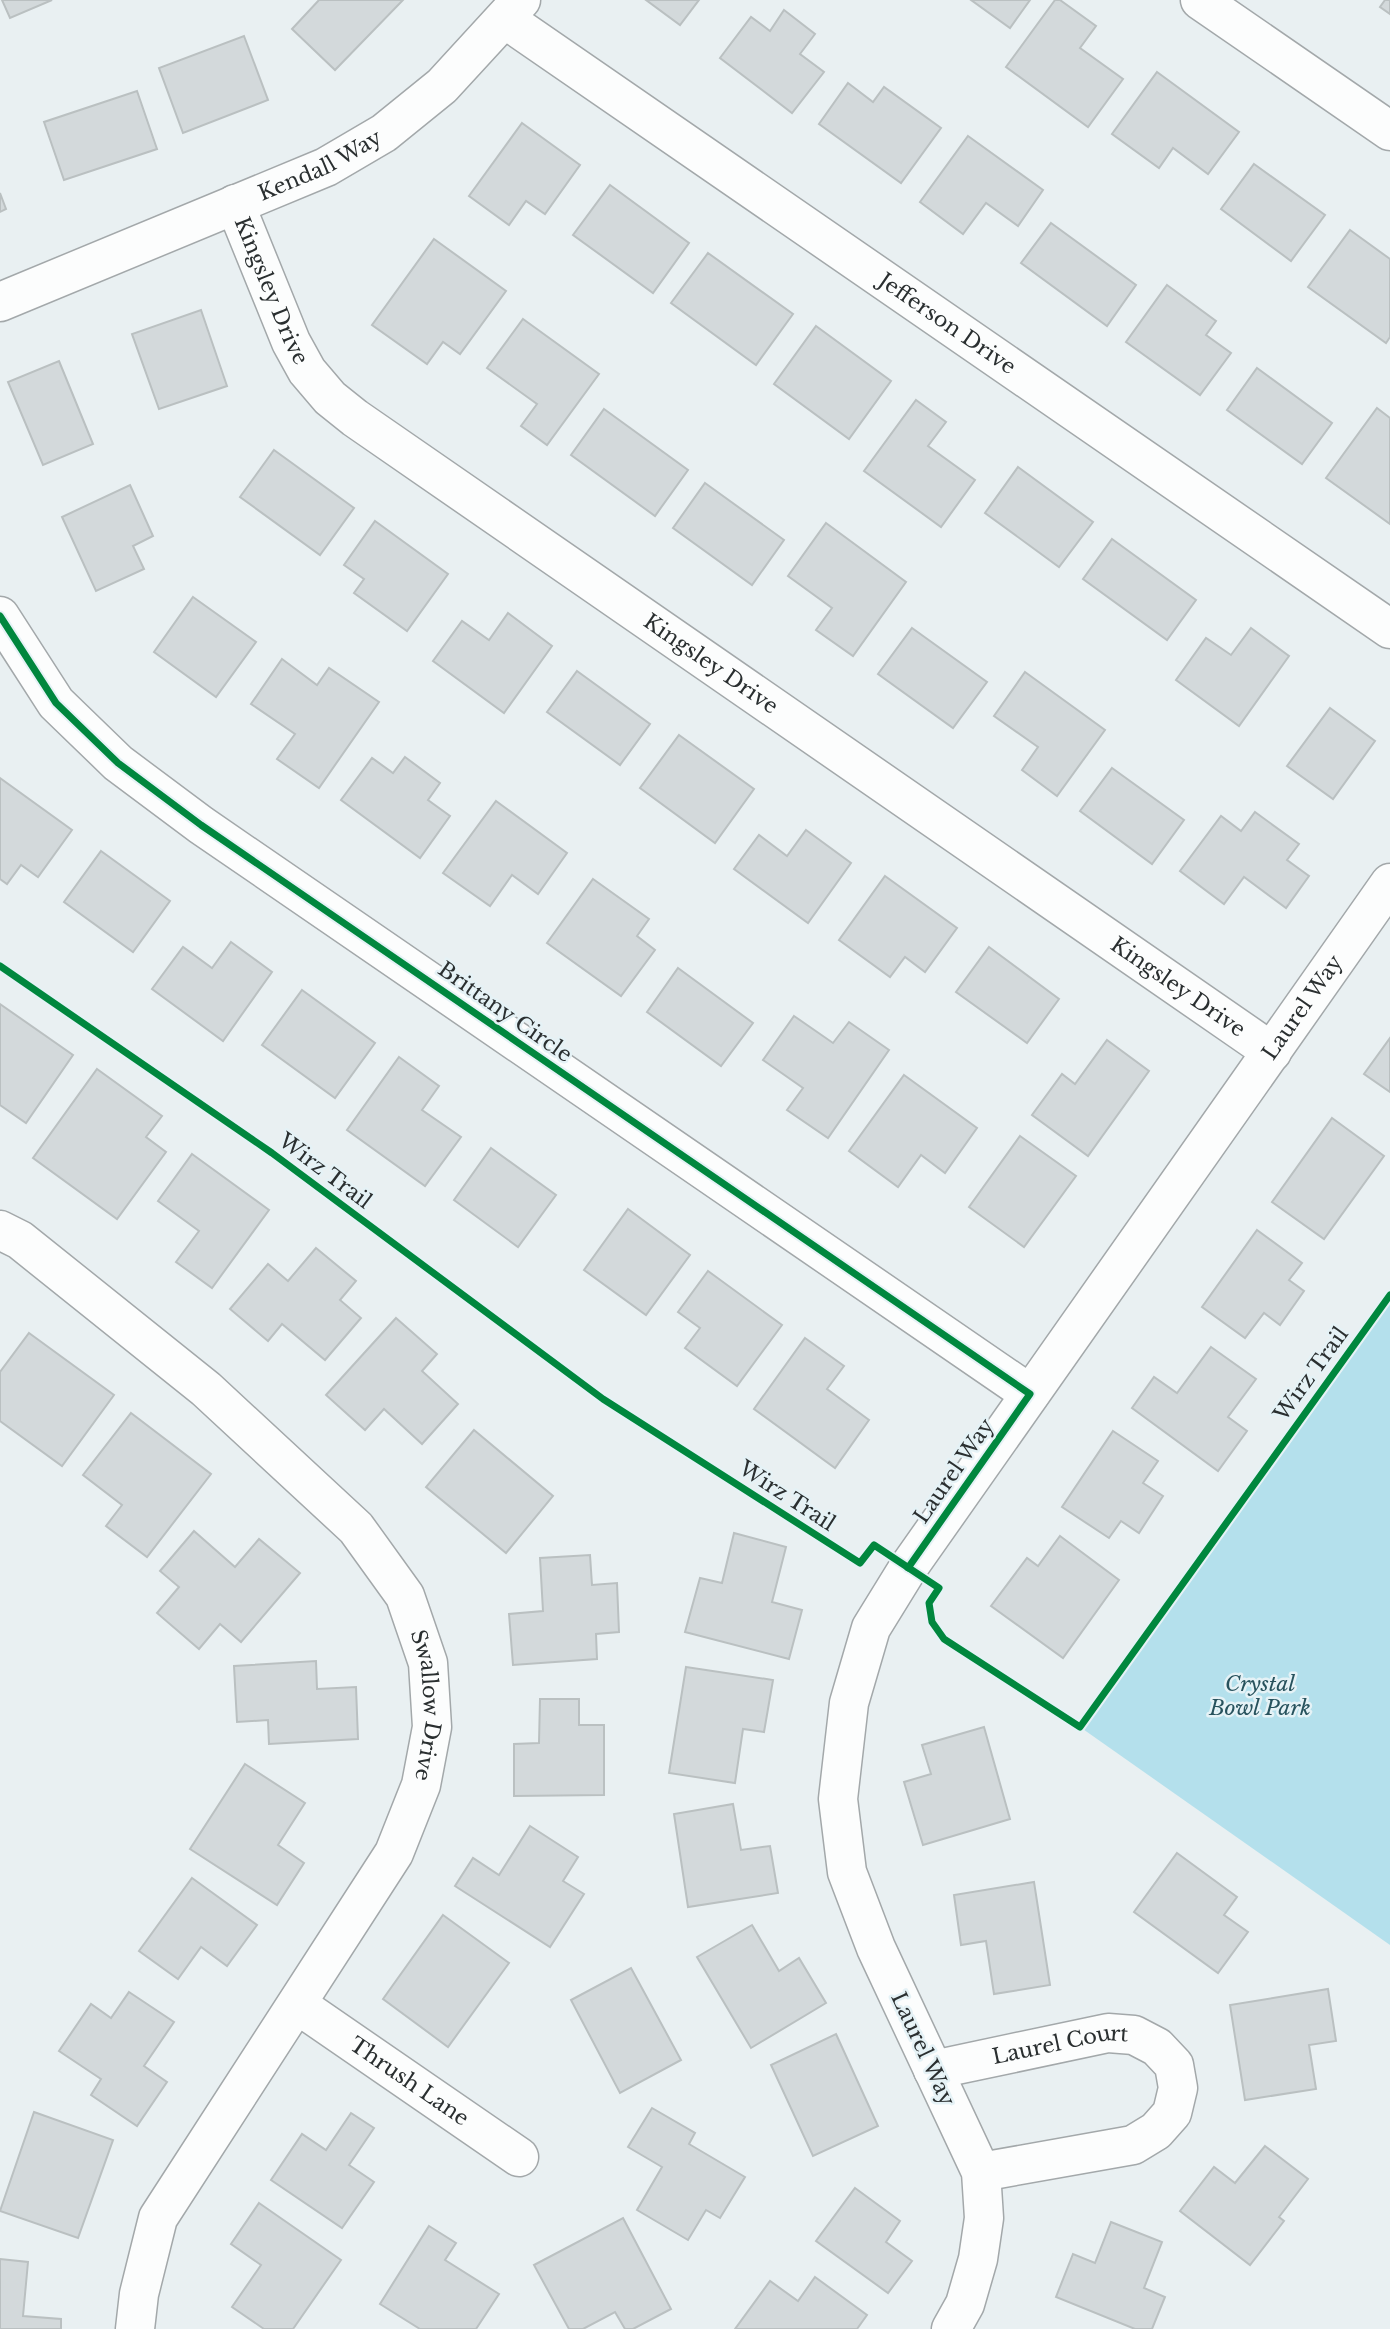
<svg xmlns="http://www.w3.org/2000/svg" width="1390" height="2329" font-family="'Libre Baskerville',serif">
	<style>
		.green { fill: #b4e0ec }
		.building { fill: #d3d9db; stroke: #bac0c1; stroke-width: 2 }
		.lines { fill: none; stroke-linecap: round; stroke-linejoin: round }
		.minor-casing { stroke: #a3a8aa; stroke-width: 41 }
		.minor { stroke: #fcfdfd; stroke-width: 38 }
		.cycleway-casing { stroke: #e5f2f6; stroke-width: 11 }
		.cycleway { stroke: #00873e; stroke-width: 7 }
		.labels { text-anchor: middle; stroke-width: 5; stroke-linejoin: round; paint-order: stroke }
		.street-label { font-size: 21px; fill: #2a2f30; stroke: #e5f2f6 }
		.park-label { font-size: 21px; font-style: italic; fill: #27525d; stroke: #e5f2f6 }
	</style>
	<rect width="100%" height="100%" fill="#e9f0f2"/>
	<!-- green -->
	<path class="green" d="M 1390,1295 L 1390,1945 L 1080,1727 Z"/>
	<!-- building -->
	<g class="building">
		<path d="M 2,0 L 52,0 L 10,18 Z"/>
		<path d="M 319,0 L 403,0 L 335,70 L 292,29 Z"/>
		<path d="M 646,0 L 699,0 L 680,25 Z"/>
		<path d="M 971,0 L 1030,0 L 1010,28 Z"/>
		<path d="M 1055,0 L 1060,0 L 1096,26 L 1080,48 L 1123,79 L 1088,127 L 1006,67 Z"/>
		<path d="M 1385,0 L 1390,0 L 1390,14 L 1380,7 Z"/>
		<path d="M 784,10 L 815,34 L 800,54 L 824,72 L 792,113 L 720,58 L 751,17 L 770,31 Z"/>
		<path d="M 244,36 L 268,100 L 183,133 L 159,68 Z"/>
		<path d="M 1157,72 L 1239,132 L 1208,174 L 1173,148 L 1159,168 L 1112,134 Z"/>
		<path d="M 848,83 L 873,102 L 884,87 L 941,128 L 901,183 L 819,124 Z"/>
		<path d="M 137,91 L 157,149 L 64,180 L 44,122 Z"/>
		<path d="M 522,123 L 580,165 L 545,214 L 526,201 L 509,225 L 469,196 Z"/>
		<path d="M 968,136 L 1043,190 L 1018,226 L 986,203 L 963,234 L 920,202 Z"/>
		<path d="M 1254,164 L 1325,215 L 1291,261 L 1221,209 Z"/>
		<path d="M 610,185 L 689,243 L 653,293 L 573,235 Z"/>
		<path d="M 0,193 L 6,209 L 0,212 Z"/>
		<path d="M 1051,223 L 1136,285 L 1107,326 L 1021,263 Z"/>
		<path d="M 1350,230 L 1390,259 L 1390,337 L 1386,343 L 1308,287 Z"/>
		<path d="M 434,239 L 506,291 L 460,354 L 443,342 L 427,364 L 372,325 Z"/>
		<path d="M 708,253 L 793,314 L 756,365 L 671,303 Z"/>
		<path d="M 1167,285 L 1216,321 L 1206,335 L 1231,353 L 1200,395 L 1126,342 Z"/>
		<path d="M 201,310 L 227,386 L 159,409 L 132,334 Z"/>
		<path d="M 523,319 L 599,374 L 547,445 L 521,426 L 537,404 L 487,368 Z"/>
		<path d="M 816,326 L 891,381 L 849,439 L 774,384 Z"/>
		<path d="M 59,361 L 93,444 L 43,465 L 8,382 Z"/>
		<path d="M 1257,368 L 1332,423 L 1302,464 L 1227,410 Z"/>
		<path d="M 916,400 L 946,422 L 928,446 L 975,480 L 941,527 L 864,471 Z"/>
		<path d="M 1377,408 L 1390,418 L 1390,524 L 1326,478 Z"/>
		<path d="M 604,409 L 688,470 L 655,516 L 571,455 Z"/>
		<path d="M 274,450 L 354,508 L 320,555 L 240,497 Z"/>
		<path d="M 1018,467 L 1093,522 L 1059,567 L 985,513 Z"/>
		<path d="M 705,483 L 784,540 L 752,585 L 673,528 Z"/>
		<path d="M 130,485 L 153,536 L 133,546 L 144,569 L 96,591 L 62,517 Z"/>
		<path d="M 375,521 L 448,574 L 407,631 L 354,593 L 364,579 L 344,565 Z"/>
		<path d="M 826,523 L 906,582 L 853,656 L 816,630 L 832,608 L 788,576 Z"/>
		<path d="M 1112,539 L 1196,600 L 1167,640 L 1083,579 Z"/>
		<path d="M 193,597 L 256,642 L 216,697 L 154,652 Z"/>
		<path d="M 508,613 L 552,646 L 504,713 L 433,661 L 462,621 L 489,640 Z"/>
		<path d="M 912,628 L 987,682 L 953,728 L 878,674 Z"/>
		<path d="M 1251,628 L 1289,656 L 1239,726 L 1176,680 L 1206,638 L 1231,655 Z"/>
		<path d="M 282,659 L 317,685 L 329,668 L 379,702 L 319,788 L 277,759 L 295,734 L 251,704 Z"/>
		<path d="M 577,671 L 650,724 L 620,765 L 547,712 Z"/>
		<path d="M 1025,672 L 1105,730 L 1057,796 L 1022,770 L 1038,747 L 994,716 Z"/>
		<path d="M 1330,708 L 1375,741 L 1333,799 L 1287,766 Z"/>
		<path d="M 679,735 L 754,789 L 715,843 L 640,788 Z"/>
		<path d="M 405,757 L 440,783 L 428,800 L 450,816 L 420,858 L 341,800 L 372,758 L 393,773 Z"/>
		<path d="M 1112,768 L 1184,820 L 1152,864 L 1080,811 Z"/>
		<path d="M 0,778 L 72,830 L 38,877 L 21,865 L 7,884 L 0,879 Z"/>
		<path d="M 496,801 L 567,853 L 538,894 L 512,875 L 490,906 L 443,873 Z"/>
		<path d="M 1255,812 L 1299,844 L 1287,860 L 1309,876 L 1286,908 L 1244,877 L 1224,904 L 1180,871 L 1221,816 L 1241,831 Z"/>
		<path d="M 806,830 L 851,863 L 808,923 L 734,869 L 759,835 L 787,856 Z"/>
		<path d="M 101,851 L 170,901 L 133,952 L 64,902 Z"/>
		<path d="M 885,876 L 957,928 L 925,972 L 905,957 L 890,977 L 839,940 Z"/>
		<path d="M 593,879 L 649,919 L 637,936 L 655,950 L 621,996 L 547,943 Z"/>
		<path d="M 231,942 L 272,972 L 223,1041 L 152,989 L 183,947 L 212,968 Z"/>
		<path d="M 989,947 L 1059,999 L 1027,1043 L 956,992 Z"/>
		<path d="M 678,968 L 753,1023 L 721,1066 L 647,1012 Z"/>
		<path d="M 302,990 L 375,1043 L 335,1098 L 262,1045 Z"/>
		<path d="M 0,1004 L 73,1055 L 26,1123 L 0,1105 Z"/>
		<path d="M 794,1016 L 833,1043 L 849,1022 L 889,1050 L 828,1138 L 787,1110 L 803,1088 L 763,1060 Z"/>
		<path d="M 1390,1038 L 1390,1092 L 1364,1074 Z"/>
		<path d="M 1107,1040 L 1149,1071 L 1088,1156 L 1032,1115 L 1062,1074 L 1075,1084 Z"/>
		<path d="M 399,1057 L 439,1086 L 422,1110 L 461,1137 L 425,1186 L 347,1130 Z"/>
		<path d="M 97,1069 L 162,1116 L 146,1137 L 166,1152 L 117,1219 L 33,1158 Z"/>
		<path d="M 904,1075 L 977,1128 L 945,1173 L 921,1155 L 898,1187 L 849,1151 Z"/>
		<path d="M 1332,1118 L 1384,1156 L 1324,1239 L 1272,1202 Z"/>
		<path d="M 1020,1136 L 1076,1176 L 1024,1247 L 969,1207 Z"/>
		<path d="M 491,1148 L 556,1195 L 518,1247 L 454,1200 Z"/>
		<path d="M 192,1154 L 269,1210 L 212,1288 L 176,1262 L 199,1231 L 158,1201 Z"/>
		<path d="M 628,1209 L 690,1255 L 646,1315 L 584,1270 Z"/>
		<path d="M 1257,1230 L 1302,1263 L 1289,1280 L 1304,1291 L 1280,1325 L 1264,1313 L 1245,1338 L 1202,1307 Z"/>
		<path d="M 316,1248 L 356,1281 L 340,1300 L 361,1318 L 325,1360 L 282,1324 L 268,1341 L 230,1309 L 268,1264 L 288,1281 Z"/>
		<path d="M 708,1271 L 782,1325 L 737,1386 L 685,1348 L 700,1328 L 678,1312 Z"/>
		<path d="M 396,1318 L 437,1354 L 422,1371 L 458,1404 L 422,1444 L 384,1409 L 365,1430 L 326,1395 Z"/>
		<path d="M 29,1333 L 114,1395 L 62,1466 L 0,1421 L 0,1372 Z"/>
		<path d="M 805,1338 L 844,1366 L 827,1389 L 869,1420 L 835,1468 L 754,1409 Z"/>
		<path d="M 1211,1347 L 1256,1379 L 1228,1417 L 1247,1431 L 1218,1471 L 1132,1408 L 1154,1377 L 1177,1393 Z"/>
		<path d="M 131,1413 L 211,1474 L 147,1557 L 106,1526 L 122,1505 L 83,1475 Z"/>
		<path d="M 474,1430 L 553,1496 L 506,1553 L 426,1487 Z"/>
		<path d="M 1113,1431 L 1158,1461 L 1143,1483 L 1163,1496 L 1139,1533 L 1121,1521 L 1109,1538 L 1062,1507 Z"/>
		<path d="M 194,1531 L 235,1567 L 259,1539 L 300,1573 L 241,1642 L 220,1624 L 199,1649 L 157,1613 L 179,1587 L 160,1571 Z"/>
		<path d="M 734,1533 L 786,1547 L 772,1602 L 802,1610 L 789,1659 L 685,1632 L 700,1578 L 722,1583 Z"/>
		<path d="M 1060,1536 L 1119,1580 L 1063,1658 L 991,1606 L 1027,1558 L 1038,1566 Z"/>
		<path d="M 590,1555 L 592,1585 L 617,1583 L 619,1632 L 596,1634 L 597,1659 L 513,1665 L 509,1614 L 543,1611 L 540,1558 Z"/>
		<path d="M 316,1661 L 317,1689 L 356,1687 L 358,1739 L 269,1744 L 268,1720 L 237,1722 L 234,1666 Z"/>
		<path d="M 686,1667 L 773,1680 L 764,1732 L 743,1729 L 735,1783 L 669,1773 Z"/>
		<path d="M 540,1699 L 579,1699 L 579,1725 L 604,1725 L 604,1795 L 514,1796 L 514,1744 L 539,1743 Z"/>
		<path d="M 984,1727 L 1010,1819 L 923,1845 L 904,1782 L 931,1774 L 922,1745 Z"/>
		<path d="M 245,1764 L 305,1803 L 278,1845 L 304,1863 L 277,1905 L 190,1849 Z"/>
		<path d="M 733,1804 L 741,1850 L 770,1846 L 778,1893 L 688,1907 L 674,1814 Z"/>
		<path d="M 530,1826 L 578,1857 L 563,1881 L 584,1894 L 550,1947 L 455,1886 L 473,1858 L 499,1875 Z"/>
		<path d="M 1177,1853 L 1237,1897 L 1224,1915 L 1248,1932 L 1218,1973 L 1134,1912 Z"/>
		<path d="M 192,1878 L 257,1925 L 227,1966 L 201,1947 L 178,1979 L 139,1951 Z"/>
		<path d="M 1034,1882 L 1050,1985 L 994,1994 L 986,1941 L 961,1945 L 954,1895 Z"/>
		<path d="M 443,1915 L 509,1963 L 448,2047 L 383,1999 Z"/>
		<path d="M 752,1925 L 779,1971 L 799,1958 L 826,2003 L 751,2048 L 697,1957 Z"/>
		<path d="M 631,1968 L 681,2060 L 620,2093 L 571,2000 Z"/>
		<path d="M 1328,1989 L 1336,2041 L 1309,2045 L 1316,2089 L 1245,2100 L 1230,2005 Z"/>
		<path d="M 129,1992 L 174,2022 L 144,2066 L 167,2082 L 137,2126 L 91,2095 L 101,2079 L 59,2051 L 91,2004 L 111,2018 Z"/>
		<path d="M 836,2034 L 878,2126 L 813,2156 L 771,2065 Z"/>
		<path d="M 652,2108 L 695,2133 L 689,2144 L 745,2177 L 720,2218 L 706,2210 L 688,2240 L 637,2210 L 662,2167 L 628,2147 Z"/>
		<path d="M 34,2112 L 113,2140 L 78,2238 L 0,2211 Z"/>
		<path d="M 351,2113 L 374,2128 L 349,2165 L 374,2182 L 342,2228 L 271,2180 L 302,2134 L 326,2150 Z"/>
		<path d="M 1265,2146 L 1308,2179 L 1279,2217 L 1284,2221 L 1250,2265 L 1180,2211 L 1214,2167 L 1235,2183 Z"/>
		<path d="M 855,2188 L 900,2221 L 886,2242 L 912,2261 L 888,2293 L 816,2241 Z"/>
		<path d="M 259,2203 L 341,2260 L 293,2329 L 264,2329 L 232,2307 L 261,2265 L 231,2244 Z"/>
		<path d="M 623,2218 L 671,2309 L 633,2329 L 625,2329 L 615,2312 L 583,2329 L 569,2329 L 534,2265 Z"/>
		<path d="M 1111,2222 L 1162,2242 L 1144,2288 L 1165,2297 L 1152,2329 L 1135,2329 L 1056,2297 L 1073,2254 L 1095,2263 Z"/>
		<path d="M 429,2226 L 456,2243 L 445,2260 L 499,2294 L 476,2329 L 420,2329 L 380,2304 Z"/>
		<path d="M 0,2259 L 28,2262 L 23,2316 L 61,2319 L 61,2329 L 0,2329 Z"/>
		<path d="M 815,2277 L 867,2315 L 857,2329 L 735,2329 L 770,2281 L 798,2301 Z"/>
	</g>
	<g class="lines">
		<defs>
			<g id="minor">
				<path d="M 1200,0 L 1390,131"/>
				<path id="s1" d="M 505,19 L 1390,629"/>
				<path id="s2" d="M 235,204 L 291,342 L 307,371 L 330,398 L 355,418 L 1272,1052"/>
				<path id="s3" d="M 0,302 L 326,167 L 384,133 L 442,86 L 521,0"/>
				<path d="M 0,616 L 56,703 L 118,763 L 201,825 L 1030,1394"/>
				<path id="s4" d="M 0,1230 L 20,1240 L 206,1389 L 356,1528 L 405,1596 L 428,1663 L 432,1727 L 421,1785 L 394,1853 L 158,2218 L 139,2294 L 135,2329"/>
				<path id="s5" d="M 298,2005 L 519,2157"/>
				<path id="s6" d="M 933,2070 L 1108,2033 L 1134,2035 L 1157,2047 L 1174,2065 L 1178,2088 L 1172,2113 L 1156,2131 L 1133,2145 L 981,2172"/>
				<path id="s7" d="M 951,2329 L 965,2304 L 978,2259 L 984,2218 L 981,2172 L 876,1948 L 847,1872 L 838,1799 L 849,1703 L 871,1628 L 908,1568 L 1390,883"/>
			</g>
		</defs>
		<!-- minor casing -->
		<use href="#minor" class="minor-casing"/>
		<!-- minor -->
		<use href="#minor" class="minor"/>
		<defs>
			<g id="cycleway">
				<path d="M 0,616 L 56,703 L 118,763 L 201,825 L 1030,1394 L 908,1568"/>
				<path d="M 0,966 L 272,1153 L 603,1399 L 860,1563 L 874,1545 L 939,1588 L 929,1603 L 932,1622 L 944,1639 L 1080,1727 L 1390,1295"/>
			</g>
		</defs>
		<!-- cycleway casing -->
		<use href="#cycleway" class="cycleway-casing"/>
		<!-- cycleway -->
		<use href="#cycleway" class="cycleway"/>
	</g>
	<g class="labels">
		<!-- street labels -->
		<g class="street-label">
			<text dy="7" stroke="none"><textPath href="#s3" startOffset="348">Kendall Way</textPath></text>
			<text dy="7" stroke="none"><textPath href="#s2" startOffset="94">Kingsley Drive</textPath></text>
			<text dy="7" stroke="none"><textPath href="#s1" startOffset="537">Jefferson Drive</textPath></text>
			<text dy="7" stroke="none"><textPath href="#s2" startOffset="682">Kingsley Drive</textPath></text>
			<text dy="7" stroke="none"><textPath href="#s2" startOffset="1250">Kingsley Drive</textPath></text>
			<text dy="7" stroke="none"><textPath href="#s7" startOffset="1496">Laurel Way</textPath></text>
			<text transform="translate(505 1012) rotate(35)" y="7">Brittany Circle</text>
			<text transform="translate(325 1171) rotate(37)" y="7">Wirz Trail</text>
			<text transform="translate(1311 1374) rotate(-54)" y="7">Wirz Trail</text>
			<text transform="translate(954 1471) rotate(-55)" y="7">Laurel Way</text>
			<text transform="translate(787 1496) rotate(33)" y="7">Wirz Trail</text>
			<text dy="7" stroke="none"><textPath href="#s4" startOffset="662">Swallow Drive</textPath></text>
			<text dy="7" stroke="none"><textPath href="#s6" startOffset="130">Laurel Court</textPath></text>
			<text transform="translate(923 2049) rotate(65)" y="7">Laurel Way</text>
			<text dy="7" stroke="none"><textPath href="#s5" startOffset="135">Thrush Lane</textPath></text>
		</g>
		<!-- park labels -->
		<g class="park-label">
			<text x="1260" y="1691">Crystal<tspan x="1260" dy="24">Bowl Park</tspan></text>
		</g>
	</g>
</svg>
